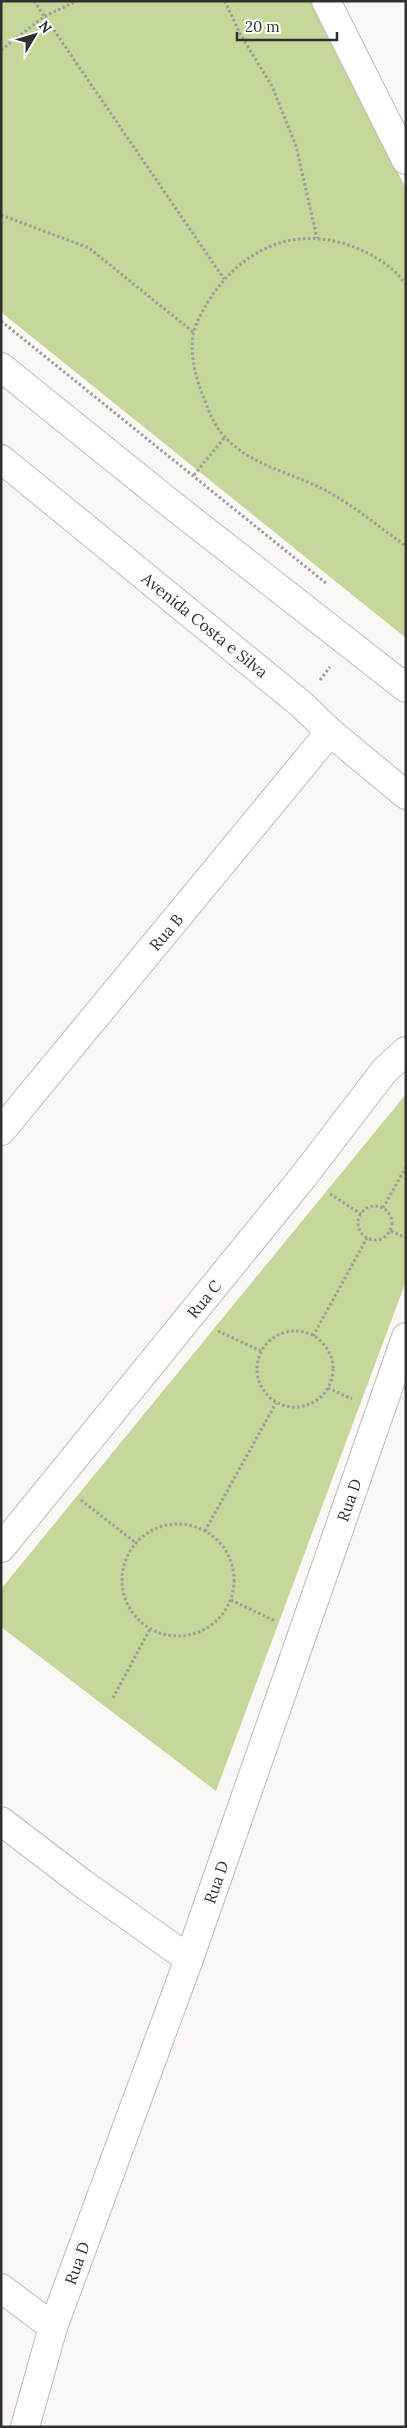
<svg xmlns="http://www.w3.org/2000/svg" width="407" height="2428" font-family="Lora,serif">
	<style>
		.green { fill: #c5d799 }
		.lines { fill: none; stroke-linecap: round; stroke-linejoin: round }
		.minor-casing { stroke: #bfbab7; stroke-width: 30 }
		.secondary-casing { stroke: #bfbab7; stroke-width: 30 }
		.path { stroke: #a09d9b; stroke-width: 3; stroke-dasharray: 2.5 2.5; stroke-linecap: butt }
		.minor { stroke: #fff; stroke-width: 28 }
		.secondary { stroke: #fff; stroke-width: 28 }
		.labels { text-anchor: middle; stroke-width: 4.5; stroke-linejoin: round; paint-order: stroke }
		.street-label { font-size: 16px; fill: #32302f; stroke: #fff }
	</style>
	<rect width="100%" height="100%" fill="#fbf7f4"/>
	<!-- green -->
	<g class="green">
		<path d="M 1,1 L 314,1 L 406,189 L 406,638 L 1,312 Z"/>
		<path d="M 406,1094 L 406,1281 L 216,1791 L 1,1627 L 1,1589 Z"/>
	</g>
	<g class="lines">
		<defs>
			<g id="minor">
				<path d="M 326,1 L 406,160"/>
				<path d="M 1,1131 L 330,732"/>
				<path d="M 1,1548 L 303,1177 L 385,1070 L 406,1051"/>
				<path d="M 1,1821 L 82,1883 L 189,1959"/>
				<path d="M 1,2288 L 53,2327"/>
				<path d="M 25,2427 L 53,2327 L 189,1959 L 406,1337"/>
			</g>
			<g id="secondary">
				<path d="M 1,367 L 171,504 L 406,688"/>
				<path d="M 1,459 L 301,704 L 330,732 L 406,795"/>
			</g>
		</defs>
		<!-- minor casing -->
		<use href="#minor" class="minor-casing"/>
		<!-- secondary casing -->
		<use href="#secondary" class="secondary-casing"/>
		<!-- path -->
		<g class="path">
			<path d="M 34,1 L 224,279"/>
			<path d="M 225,1 L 240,34 L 272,86 L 296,146 L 317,238"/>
			<path d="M 1,50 L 45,16 L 77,1"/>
			<path d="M 1,215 L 89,248 L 193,332"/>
			<path d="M 406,285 C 397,270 377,257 361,250 C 303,224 250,243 213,294 C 206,305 195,322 193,335 C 190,358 196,379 205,401 C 210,414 215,427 225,437 C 250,465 292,473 325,490 C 353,505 379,527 406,546"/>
			<path d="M 1,321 L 327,584"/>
			<path d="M 194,475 L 225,437"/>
			<path d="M 320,680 L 330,667"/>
			<path d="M 330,1194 L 361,1214"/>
			<circle cx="375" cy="1223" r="17"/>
			<path d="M 383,1208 L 406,1167"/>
			<path d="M 391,1231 L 406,1238"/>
			<path d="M 218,1331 L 261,1351"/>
			<circle cx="295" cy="1369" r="38"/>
			<path d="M 313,1336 L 367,1238"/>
			<path d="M 328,1388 L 352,1399"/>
			<path d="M 81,1500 L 136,1543"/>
			<circle cx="178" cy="1580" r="56"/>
			<path d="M 205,1531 L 276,1403"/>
			<path d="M 231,1600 L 275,1621"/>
			<path d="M 113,1698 L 150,1629"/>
		</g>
		<!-- minor -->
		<use href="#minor" class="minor"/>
		<!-- secondary -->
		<use href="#secondary" class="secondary"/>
	</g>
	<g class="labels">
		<!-- street labels -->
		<g class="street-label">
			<text transform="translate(205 625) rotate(39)" y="6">Avenida Costa e Silva</text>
			<text transform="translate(166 932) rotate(-50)" y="6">Rua B</text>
			<text transform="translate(204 1299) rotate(-51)" y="6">Rua C</text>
			<text transform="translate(349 1500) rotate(-71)" y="6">Rua D</text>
			<text transform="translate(216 1882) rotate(-71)" y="6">Rua D</text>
			<text transform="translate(77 2263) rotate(-70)" y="6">Rua D</text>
		</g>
	</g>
	<!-- border -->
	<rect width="407" height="2428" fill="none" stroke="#32302f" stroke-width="5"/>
	<!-- north arrow -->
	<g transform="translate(35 35) rotate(52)" stroke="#ffffff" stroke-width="4" paint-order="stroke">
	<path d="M0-4L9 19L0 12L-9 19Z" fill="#32302f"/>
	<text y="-8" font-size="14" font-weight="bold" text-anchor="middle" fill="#32302f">N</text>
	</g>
	<!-- scale -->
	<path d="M237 32v8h100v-8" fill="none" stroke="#32302f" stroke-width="2.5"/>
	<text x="245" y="32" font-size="15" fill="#32302f" stroke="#ffffff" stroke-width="4" paint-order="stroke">20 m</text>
</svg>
